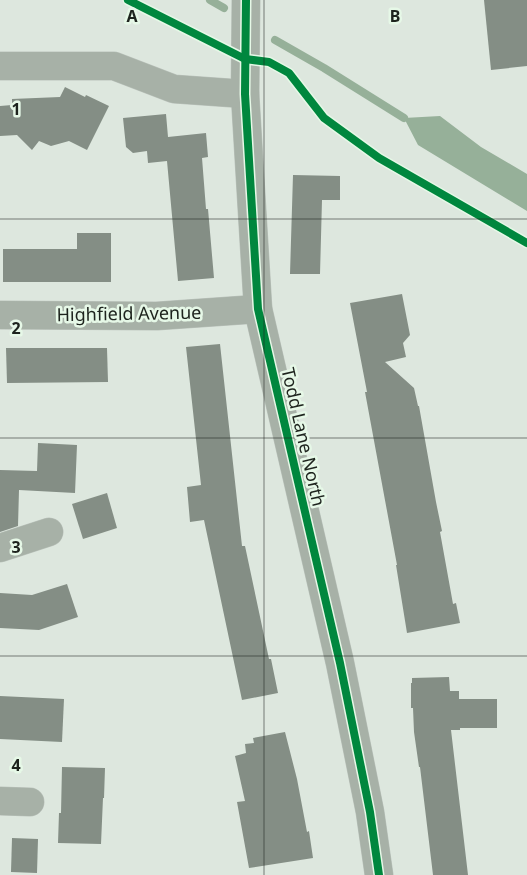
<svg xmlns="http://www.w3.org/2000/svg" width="527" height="875" font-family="'Noto Sans',sans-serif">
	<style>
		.water { fill: #96b099 }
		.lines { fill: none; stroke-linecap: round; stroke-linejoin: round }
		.stream { stroke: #96b099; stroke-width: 8 }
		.building { fill: #848e85 }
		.minor-casing { stroke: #bbc3bc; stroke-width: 29 }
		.minor { stroke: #a7b1a7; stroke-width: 28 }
		.cycleway-casing { stroke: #e6f8e7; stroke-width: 11 }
		.cycleway { stroke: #00873e; stroke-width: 8 }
		.grid { fill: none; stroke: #1d231d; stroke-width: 1; stroke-opacity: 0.55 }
		.labels { text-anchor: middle; stroke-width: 5; stroke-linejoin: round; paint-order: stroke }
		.street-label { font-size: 18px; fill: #1d231d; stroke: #e6f8e7 }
		.grid-label { font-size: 16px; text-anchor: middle; font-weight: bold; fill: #1d231d; stroke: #e6f8e7; stroke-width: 5; stroke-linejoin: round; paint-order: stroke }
	</style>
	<rect width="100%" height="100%" fill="#dde7de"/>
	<!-- water -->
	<path class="water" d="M 440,116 L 481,147 L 527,174 L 527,211 L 418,145 L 404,118 Z"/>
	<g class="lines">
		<!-- stream -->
		<g class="stream">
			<path d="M 210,0 L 224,8"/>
			<path d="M 275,40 L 324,68 L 404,118"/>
		</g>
	</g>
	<!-- building -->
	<g class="building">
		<path d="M 484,0 L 527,0 L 527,66 L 491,70 Z"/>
		<path d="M 65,87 L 85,97 L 86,95 L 109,106 L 87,150 L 69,141 L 51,146 L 39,141 L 32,150 L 17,135 L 0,136 L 0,106 L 12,105 L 12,99 L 60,97 Z"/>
		<path d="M 166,114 L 168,137 L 206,133 L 208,157 L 202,158 L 206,209 L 208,209 L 214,278 L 178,281 L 167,161 L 148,163 L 147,151 L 133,153 L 126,147 L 123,118 Z"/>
		<path d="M 293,175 L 340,176 L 340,200 L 322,200 L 320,274 L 290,274 Z"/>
		<path d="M 77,233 L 111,233 L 111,282 L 3,282 L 3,249 L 77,249 Z"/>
		<path d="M 402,294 L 410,335 L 403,343 L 406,357 L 385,362 L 414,388 L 418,406 L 419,406 L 436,502 L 442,531 L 440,532 L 453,604 L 456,603 L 460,623 L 407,633 L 396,565 L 397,565 L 365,392 L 367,392 L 350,303 Z"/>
		<path d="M 220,344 L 242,546 L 245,546 L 269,659 L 271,659 L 278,693 L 242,700 L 204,520 L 190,522 L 187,487 L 201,485 L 186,347 Z"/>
		<path d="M 6,348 L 107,348 L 108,382 L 7,383 Z"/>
		<path d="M 38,443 L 77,445 L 75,493 L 19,490 L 18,526 L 0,532 L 0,470 L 37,471 Z"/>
		<path d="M 107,493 L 117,528 L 83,539 L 72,504 Z"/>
		<path d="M 67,584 L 78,617 L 39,630 L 0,628 L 0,593 L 32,595 Z"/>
		<path d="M 449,677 L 450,691 L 459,691 L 459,699 L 497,699 L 497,728 L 460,728 L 460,730 L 451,730 L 468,875 L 433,875 L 420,767 L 419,767 L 414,732 L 413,708 L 411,708 L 411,683 L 412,683 L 412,678 Z"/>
		<path d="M 0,696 L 64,699 L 62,742 L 0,739 Z"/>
		<path d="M 285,732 L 297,779 L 307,832 L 309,831 L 313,858 L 249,868 L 237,802 L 245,801 L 235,756 L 246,753 L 245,744 L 254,743 L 253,738 Z"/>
		<path d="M 62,767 L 105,768 L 104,798 L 103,798 L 101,844 L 58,843 L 59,813 L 61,813 Z"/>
		<path d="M 12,838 L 38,839 L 37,873 L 11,872 Z"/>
	</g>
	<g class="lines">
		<defs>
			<g id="minor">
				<path d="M 246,0 L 245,94 L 258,309 L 340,663 L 370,812 L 379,875"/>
				<path d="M 0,66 L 114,66 L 174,89 L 245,94"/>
				<path d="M 0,315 L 157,316 L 258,309"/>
				<path d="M 0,548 L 49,532"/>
				<path d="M 0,801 L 30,802"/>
			</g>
		</defs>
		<!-- minor casing -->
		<use href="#minor" class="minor-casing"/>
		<!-- minor -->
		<use href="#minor" class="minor"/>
		<defs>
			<g id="cycleway">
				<path d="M 128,0 L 245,59 L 269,62 L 289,73 L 324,118 L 379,158 L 527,243"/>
				<path d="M 246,0 L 245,94 L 258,309 L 340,663 L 370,812 L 379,875"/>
			</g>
		</defs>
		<!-- cycleway casing -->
		<use href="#cycleway" class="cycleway-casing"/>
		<!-- cycleway -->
		<use href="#cycleway" class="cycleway"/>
	</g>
	<!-- grid -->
	<path class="grid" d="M 264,0 L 264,875M 0,219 L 527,219M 0,438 L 527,438M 0,656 L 527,656"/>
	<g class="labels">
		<!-- street labels -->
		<g class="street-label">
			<text transform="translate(129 314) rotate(-1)" y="6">Highfield Avenue</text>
			<text transform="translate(303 437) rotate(77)" y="6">Todd Lane North</text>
		</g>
	</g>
	<g class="grid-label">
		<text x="132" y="22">A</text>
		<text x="395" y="22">B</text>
		<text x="16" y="115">1</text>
		<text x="16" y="334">2</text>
		<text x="16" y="553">3</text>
		<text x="16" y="771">4</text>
	</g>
</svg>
